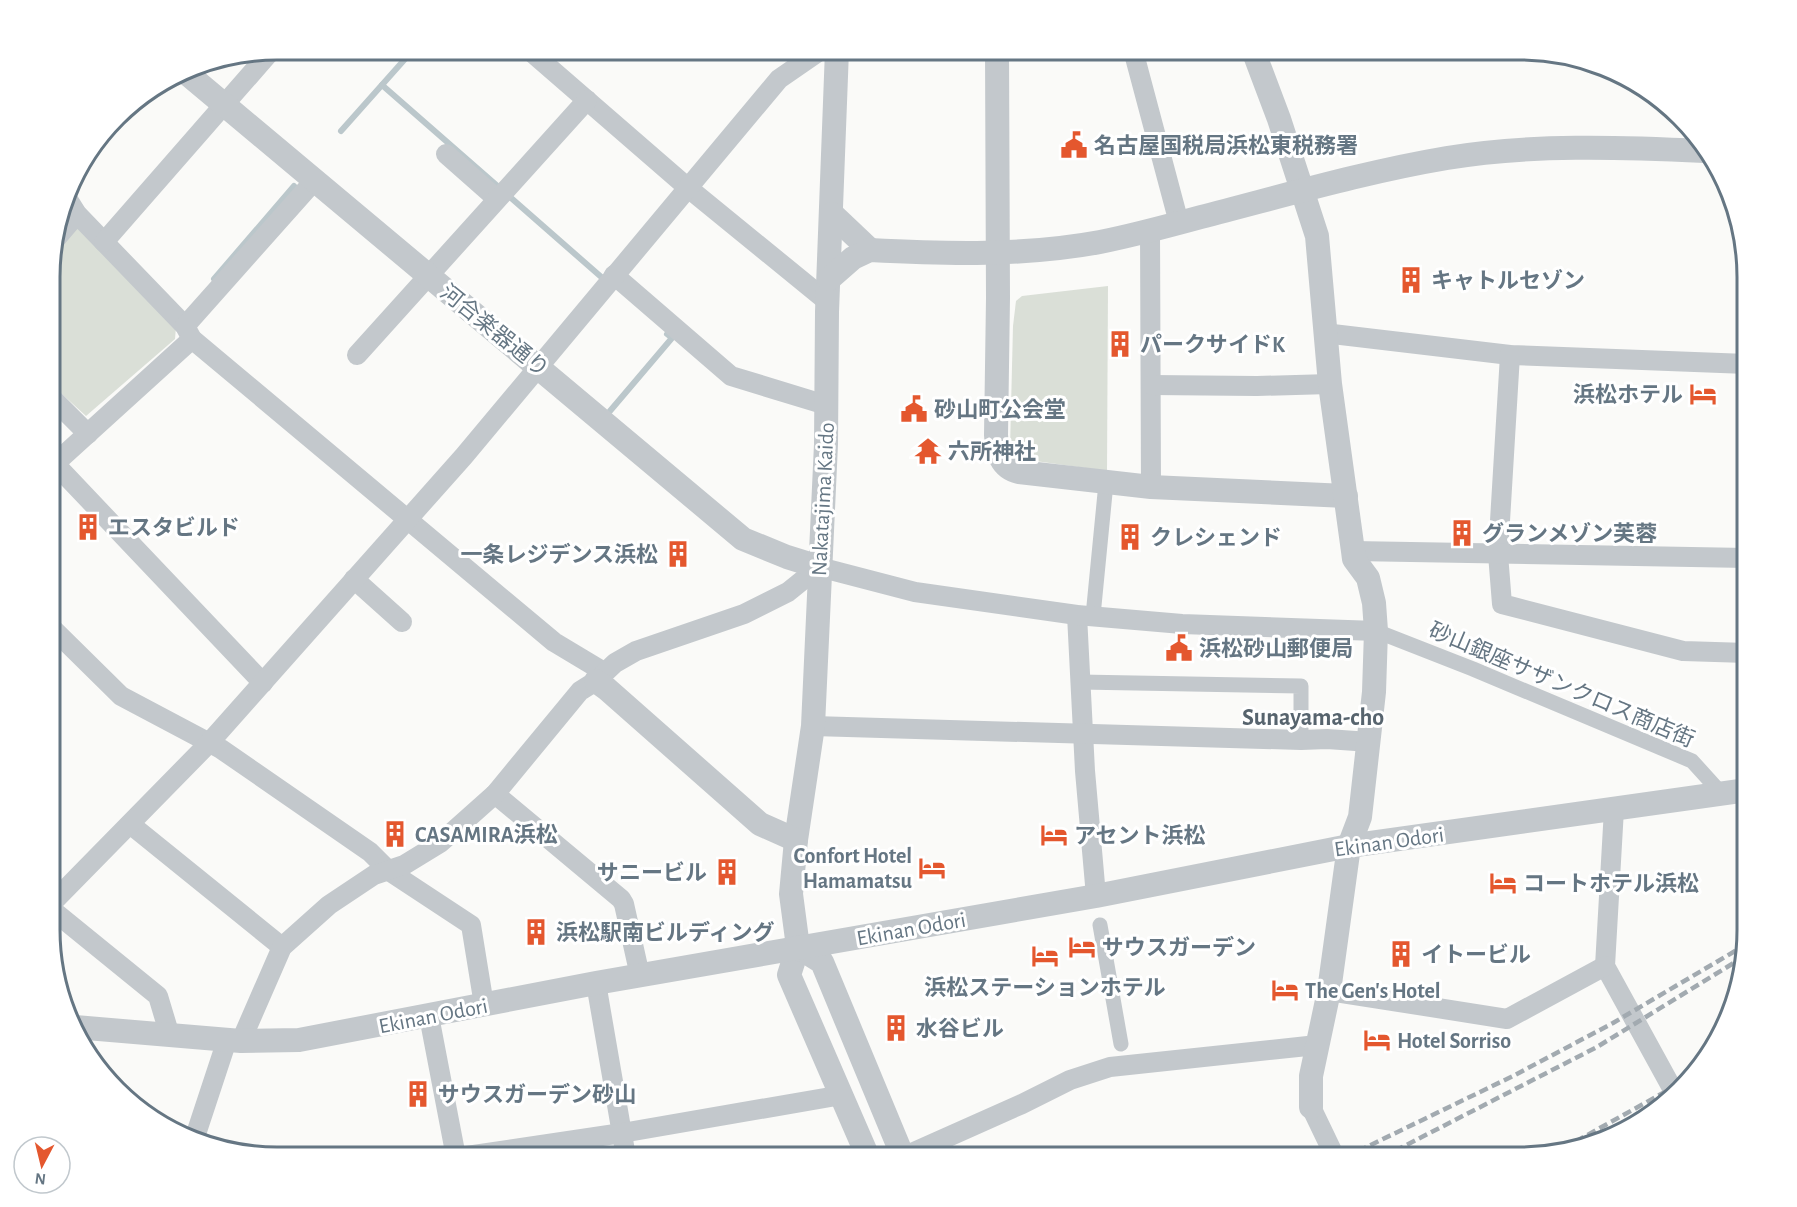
<svg xmlns="http://www.w3.org/2000/svg" width="1797" height="1207" font-family="'Alegreya Sans','Noto Sans JP',sans-serif">
	<style>
		.green { fill: #dadfd7 }
		.lines { fill: none; stroke-linecap: round; stroke-linejoin: round }
		.stream { stroke: #bbc7cb; stroke-width: 6 }
		.pedestrian { stroke: #c3c8cc; stroke-width: 15 }
		.minor { stroke: #c3c8cc; stroke-width: 20 }
		.tertiary { stroke: #c3c8cc; stroke-width: 24 }
		.rail { stroke: #a2aab0; stroke-width: 4.5; stroke-dasharray: 9 4.5; stroke-linecap: butt }
		.labels { text-anchor: middle; stroke-width: 6; stroke-linejoin: round; paint-order: stroke }
		.poi-label { font-size: 22px; font-weight: bold; fill: #657683; stroke: #fff; text-anchor: start }
		.street-label { font-size: 22px; fill: #657683; stroke: #fff }
		.neighbourhood-label { font-size: 24px; font-weight: bold; fill: #57646e; stroke: #fff }
		.rim { fill: none; stroke: #657683; stroke-width: 3 }
	</style>
	<rect width="100%" height="100%" fill="#fafaf8"/>
	<!-- green -->
	<g class="green">
		<path d="M 78,226 L 176,327 L 175,339 L 86,416 L 51,384 L 51,255 Z"/>
		<path d="M 1108,286 L 1107,471 L 1021,459 L 1010,448 L 1013,326 L 1016,301 L 1022,296 Z"/>
	</g>
	<g class="lines">
		<!-- stream -->
		<g class="stream">
			<path d="M 382,85 L 607,282"/>
			<path d="M 341,131 L 413,50"/>
			<path d="M 214,279 L 294,186"/>
			<path d="M 610,411 L 672,338 L 667,334"/>
		</g>
		<!-- pedestrian -->
		<g class="pedestrian">
			<path d="M 1093,616 L 1106,483"/>
			<path d="M 1376,631 L 1473,669 L 1692,761 L 1721,793"/>
			<path d="M 1080,682 L 1301,686 L 1301,740"/>
			<path d="M 1100,925 L 1121,1044"/>
		</g>
		<!-- minor -->
		<g class="minor">
			<path d="M 529,50 L 687,187 L 828,302"/>
			<path d="M 1133,50 L 1179,223"/>
			<path d="M 446,154 L 497,199"/>
			<path d="M 67,198 L 77,214 L 185,326 L 192,339 L 554,642 L 604,672"/>
			<path d="M 1150,231 L 1151,487"/>
			<path d="M 54,241 L 77,214"/>
			<path d="M 104,242 L 271,51"/>
			<path d="M 614,275 L 731,376 L 826,405"/>
			<path d="M 185,326 L 314,181"/>
			<path d="M 1324,333 L 1510,355 L 1747,364"/>
			<path d="M 357,355 L 587,100"/>
			<path d="M 1510,355 L 1498,554 L 1502,604 L 1683,651 L 1747,653"/>
			<path d="M 1152,385 L 1257,386 L 1330,384"/>
			<path d="M 51,397 L 88,434"/>
			<path d="M 55,464 L 263,683"/>
			<path d="M 51,467 L 192,339"/>
			<path d="M 1353,551 L 1747,558"/>
			<path d="M 354,579 L 402,622"/>
			<path d="M 1077,615 L 1085,771 L 1096,896"/>
			<path d="M 51,627 L 121,696 L 221,749 L 370,852 L 389,871 L 471,925 L 484,1005"/>
			<path d="M 813,726 C 976,730 1139,734 1301,740 L 1327,739 L 1370,742"/>
			<path d="M 495,794 L 621,899 L 624,904 L 640,976"/>
			<path d="M 1614,809 L 1605,966 L 1673,1090"/>
			<path d="M 130,824 L 282,947"/>
			<path d="M 51,904 L 209,743 L 464,456 L 779,79 L 821,50"/>
			<path d="M 51,909 L 158,996 L 170,1036"/>
			<path d="M 596,983 L 626,1157"/>
			<path d="M 1329,991 L 1507,1019 L 1605,966"/>
			<path d="M 429,1016 L 456,1157"/>
			<path d="M 241,1041 L 282,947 L 329,905 L 374,875 L 404,865 L 440,843 L 495,794 L 580,691 L 596,681 L 615,663 L 636,651 L 744,614 L 788,592 L 819,567 L 915,592 L 1077,615 L 1182,624 L 1376,631"/>
			<path d="M 1311,1107 L 1335,1157"/>
			<path d="M 194,1140 L 227,1040"/>
			<path d="M 460,1157 L 622,1133 L 842,1095"/>
			<path d="M 903,1157 L 1022,1104 L 1070,1080 L 1110,1067 L 1317,1045"/>
		</g>
		<!-- tertiary -->
		<g class="tertiary">
			<path d="M 837,50 L 827,312 L 826,444 L 813,726 L 796,840 L 791,894 L 798,947 L 789,975 L 868,1157"/>
			<path d="M 997,50 L 998,298 L 996,435 C 997,453 1001,468 1019,472 L 1151,487 L 1346,496"/>
			<path d="M 1253,50 L 1279,119 L 1317,236 L 1330,384 L 1353,551 L 1354,559 L 1368,578 L 1374,603 L 1376,631 L 1374,692 L 1360,817 L 1349,846 L 1329,991 L 1311,1076 L 1311,1107"/>
			<path d="M 184,71 L 743,539 L 787,557 L 819,567"/>
			<path d="M 832,214 L 870,250"/>
			<path d="M 829,279 L 853,258 L 870,250 C 948,254 1024,256 1100,242 C 1135,235 1168,226 1201,217 C 1283,196 1364,172 1447,158 C 1530,144 1621,147 1705,151"/>
			<path d="M 596,681 L 607,689 L 760,824 L 796,840"/>
			<path d="M 798,947 L 822,962 L 903,1157"/>
			<path d="M 75,1027 L 241,1041 L 299,1040 L 596,983 L 1096,896 L 1349,846 L 1747,790"/>
		</g>
		<!-- rail -->
		<g class="rail">
			<path d="M 1564,1148 L 1681,1083"/>
			<path d="M 1346,1157 L 1513,1076 L 1613,1023 L 1747,944"/>
			<path d="M 1383,1157 L 1597,1047 L 1745,956"/>
		</g>
	</g>
	<!-- icons -->
	<defs>
		<symbol id="civic-bare" viewBox="-9 -9 18 18"><path d="M-.6-6.5H3V-4.5H.6V-3L4-1V1h2V6H-6V1h2V-1L-.6-3ZM-1.2 2.5V6h2.4V2.5Z" fill="#e4572e" stroke="#fff" stroke-width="2.5" paint-order="stroke"/></symbol>
		<symbol id="building-bare" viewBox="-9 -9 18 18"><path d="M-4-6H4V6H1V3H-1V6H-4ZM-2.5-4.3h1.7v1.8h-1.7ZM.8-4.3h1.7v1.8H.8ZM-2.5-1h1.7V.8h-1.7ZM.8-1h1.7V.8H.8Z" fill="#e4572e" stroke="#fff" stroke-width="2.5" paint-order="stroke"/></symbol>
		<symbol id="hotel-bare" viewBox="-9 -9 18 18"><path d="M-6-4.5h1.5V1H6V5H4.5V3h-9V5H-6ZM-4 0a1.8 1.8 0 1 1 3.6 0ZM.5 0V-2.5h3Q6-2.5 6 0Z" fill="#e4572e" stroke="#fff" stroke-width="2.5" paint-order="stroke"/></symbol>
		<symbol id="temple-bare" viewBox="-9 -9 18 18"><path d="M0-6L5-2H3V0L6.5 2.5H4V6H1.5V3h-3V6H-4V2.5H-6.5L-3 0V-2H-5Z" fill="#e4572e" stroke="#fff" stroke-width="2.5" paint-order="stroke"/></symbol>
	</defs>
	<g fill-rule="evenodd">
		<use href="#civic-bare" x="1055" y="126" width="38" height="38"/>
		<use href="#building-bare" x="1392" y="261" width="38" height="38"/>
		<use href="#building-bare" x="1101" y="325" width="38" height="38"/>
		<use href="#hotel-bare" x="1684" y="375" width="38" height="38"/>
		<use href="#civic-bare" x="895" y="390" width="38" height="38"/>
		<use href="#temple-bare" x="909" y="432" width="38" height="38"/>
		<use href="#building-bare" x="69" y="508" width="38" height="38"/>
		<use href="#building-bare" x="1443" y="514" width="38" height="38"/>
		<use href="#building-bare" x="1111" y="518" width="38" height="38"/>
		<use href="#building-bare" x="659" y="535" width="38" height="38"/>
		<use href="#civic-bare" x="1160" y="629" width="38" height="38"/>
		<use href="#building-bare" x="376" y="815" width="38" height="38"/>
		<use href="#hotel-bare" x="1035" y="816" width="38" height="38"/>
		<use href="#hotel-bare" x="913" y="849" width="38" height="38"/>
		<use href="#building-bare" x="708" y="853" width="38" height="38"/>
		<use href="#hotel-bare" x="1484" y="864" width="38" height="38"/>
		<use href="#building-bare" x="517" y="913" width="38" height="38"/>
		<use href="#hotel-bare" x="1063" y="928" width="38" height="38"/>
		<use href="#building-bare" x="1382" y="935" width="38" height="38"/>
		<use href="#hotel-bare" x="1026" y="937" width="38" height="38"/>
		<use href="#hotel-bare" x="1266" y="971" width="38" height="38"/>
		<use href="#building-bare" x="877" y="1009" width="38" height="38"/>
		<use href="#hotel-bare" x="1358" y="1021" width="38" height="38"/>
		<use href="#building-bare" x="399" y="1075" width="38" height="38"/>
	</g>
	<g class="labels">
		<!-- poi labels -->
		<g class="poi-label">
			<text x="1094" y="153">名古屋国税局浜松東税務署</text>
			<text x="1431" y="288">キャトルセゾン</text>
			<text x="1140" y="352">パークサイドK</text>
			<text x="1683" y="402" text-anchor="end">浜松ホテル</text>
			<text x="934" y="417">砂山町公会堂</text>
			<text x="948" y="459">六所神社</text>
			<text x="108" y="535">エスタビルド</text>
			<text x="1482" y="541">グランメゾン芙蓉</text>
			<text x="1150" y="545">クレシェンド</text>
			<text x="658" y="562" text-anchor="end">一条レジデンス浜松</text>
			<text x="1199" y="656">浜松砂山郵便局</text>
			<text x="415" y="842">CASAMIRA浜松</text>
			<text x="1074" y="843">アセント浜松</text>
			<text x="912" y="863" text-anchor="end">Confort Hotel<tspan x="912" dy="25">Hamamatsu</tspan></text>
			<text x="707" y="880" text-anchor="end">サニービル</text>
			<text x="1523" y="891">コートホテル浜松</text>
			<text x="556" y="940">浜松駅南ビルディング</text>
			<text x="1102" y="955">サウスガーデン</text>
			<text x="1421" y="962">イトービル</text>
			<text x="1045" y="995" text-anchor="middle">浜松ステーションホテル</text>
			<text x="1305" y="998">The Gen's Hotel</text>
			<text x="916" y="1036">水谷ビル</text>
			<text x="1397" y="1048">Hotel Sorriso</text>
			<text x="438" y="1102">サウスガーデン砂山</text>
		</g>
		<!-- street labels -->
		<g class="street-label">
			<text transform="translate(495 330) rotate(39)" y="8">河合楽器通り</text>
			<text transform="translate(822 499) rotate(-87)" y="8">Nakatajima Kaido</text>
			<text transform="translate(1562 684) rotate(23)" y="8">砂山銀座サザンクロス商店街</text>
			<text transform="translate(1389 841) rotate(-8)" y="8">Ekinan Odori</text>
			<text transform="translate(911 928) rotate(-10)" y="8">Ekinan Odori</text>
			<text transform="translate(433 1015) rotate(-11)" y="8">Ekinan Odori</text>
		</g>
		<!-- neighbourhood labels -->
		<g class="neighbourhood-label">
			<text x="1313" y="725">Sunayama-cho</text>
		</g>
	</g>
	<!-- crop -->
	<path d="M0 0H1797V1207H0ZM277 60H1520A217 217 0 0 1 1737 277V930A217 217 0 0 1 1520 1147H277A217 217 0 0 1 60 930V277A217 217 0 0 1 277 60Z" fill="#fff" fill-rule="evenodd"/>
	<path class="rim" d="M277 60H1520A217 217 0 0 1 1737 277V930A217 217 0 0 1 1520 1147H277A217 217 0 0 1 60 930V277A217 217 0 0 1 277 60Z"/>
	<!-- north arrow -->
	<g transform="translate(42 1165) rotate(187)"><circle r="28" fill="#ffffff" stroke="#c1c8cd" stroke-width="1.5"/>
	<path d="M0-4.5L10 22L0 15L-10 22Z" fill="#e4572e"/>
	<text y="-9" font-size="16" font-weight="bold" text-anchor="middle" fill="#657683">N</text>
	</g>
</svg>
